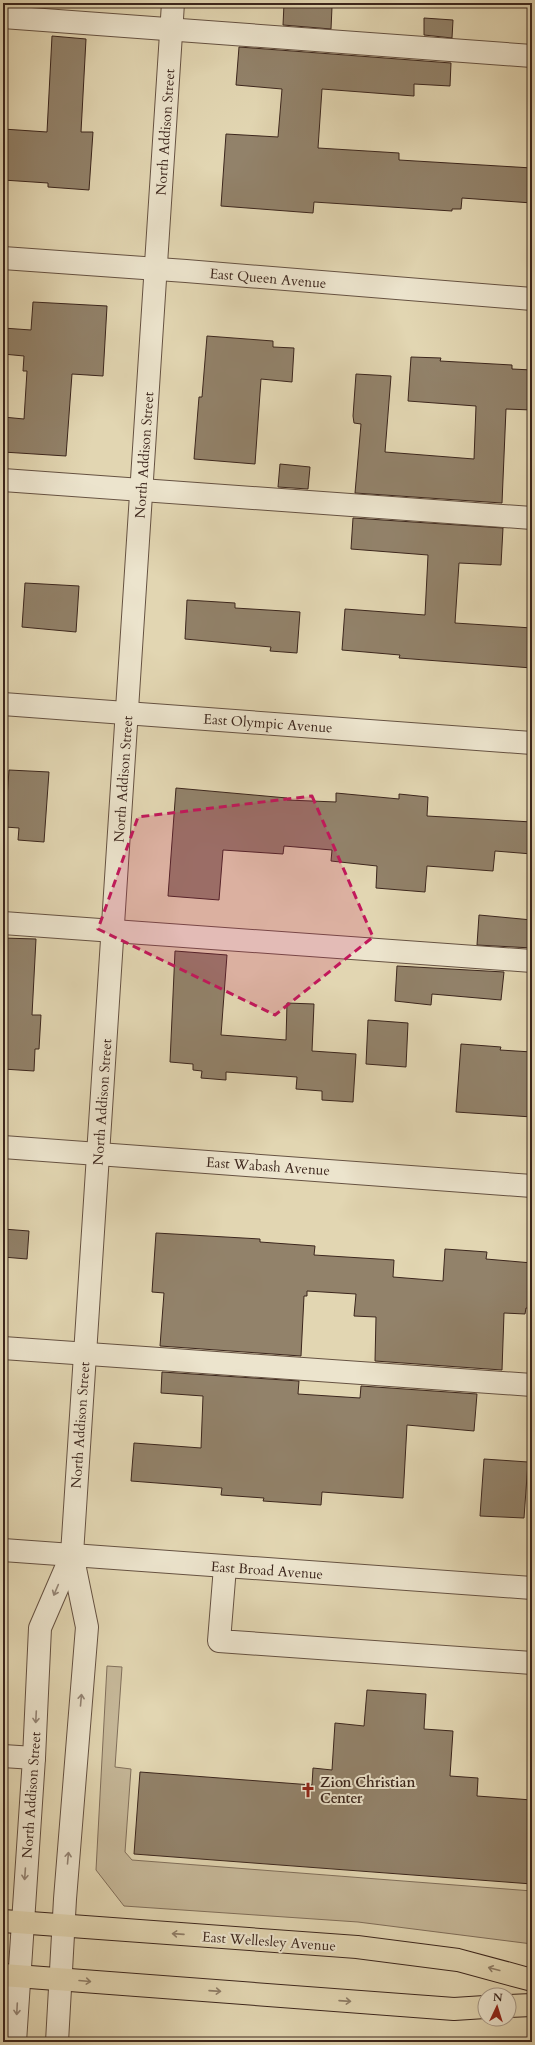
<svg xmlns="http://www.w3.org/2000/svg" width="535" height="2045" font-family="Cardo,serif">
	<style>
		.green { fill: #c6b899; stroke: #816f5b }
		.building { fill: #92826a; stroke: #3c261d }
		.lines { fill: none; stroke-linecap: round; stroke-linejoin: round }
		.minor-casing { stroke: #665242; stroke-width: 24 }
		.major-casing { stroke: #3c261d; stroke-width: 24 }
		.minor { stroke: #ece4cd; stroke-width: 22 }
		.major { stroke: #e2d6b2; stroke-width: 22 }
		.oneway { stroke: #948575 }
		.oneway2 { stroke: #8f7e68 }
		.marked { fill: #c2185b; fill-opacity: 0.2; stroke: #c2185b; stroke-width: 3; stroke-dasharray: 8 5; stroke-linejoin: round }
		.labels { text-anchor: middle; stroke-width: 4; stroke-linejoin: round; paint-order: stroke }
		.street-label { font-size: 14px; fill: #3c261d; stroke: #ece4cd }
		.poi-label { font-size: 14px; font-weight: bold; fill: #3c261d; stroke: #ece4cd; text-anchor: start }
	</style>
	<rect width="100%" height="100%" fill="#e2d6b2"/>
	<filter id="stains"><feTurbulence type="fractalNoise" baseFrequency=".005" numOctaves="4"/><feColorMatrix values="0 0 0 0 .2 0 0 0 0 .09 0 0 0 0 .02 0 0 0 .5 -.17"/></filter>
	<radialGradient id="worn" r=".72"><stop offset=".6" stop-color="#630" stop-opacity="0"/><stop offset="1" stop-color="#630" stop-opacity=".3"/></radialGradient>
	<!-- green -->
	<path class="green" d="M 107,1666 L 122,1667 L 115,1767 L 131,1769 L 125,1852 L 132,1860 L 532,1891 L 532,1944 L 358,1922 L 124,1906 L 96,1870 Z"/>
	<!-- building -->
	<g class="building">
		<path d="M 284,4 L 332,7 L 331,29 L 283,25 Z"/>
		<path d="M 424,18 L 453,20 L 452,38 L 424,35 Z"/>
		<path d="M 52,36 L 86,39 L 81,132 L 93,132 L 89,190 L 48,187 L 48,183 L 3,180 L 3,129 L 47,132 Z"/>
		<path d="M 239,47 L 451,63 L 450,86 L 414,84 L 414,96 L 322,89 L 318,148 L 399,153 L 399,160 L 532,168 L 532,203 L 462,198 L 461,209 L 452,209 L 452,211 L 314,202 L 313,213 L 221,206 L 226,134 L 278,137 L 282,89 L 236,85 Z"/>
		<path d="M 33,302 L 107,306 L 103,376 L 72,374 L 66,456 L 3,452 L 3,417 L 24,419 L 27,371 L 23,371 L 24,356 L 3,354 L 3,328 L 31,330 Z"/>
		<path d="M 207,336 L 273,341 L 273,347 L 294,348 L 292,382 L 261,379 L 255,464 L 194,459 L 199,397 L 202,397 Z"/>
		<path d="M 411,357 L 441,358 L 440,361 L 512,365 L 512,369 L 532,370 L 532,410 L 506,409 L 502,503 L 355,493 L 361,424 L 354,423 L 353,416 L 356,374 L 391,376 L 385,452 L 474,459 L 476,406 L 408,401 Z"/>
		<path d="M 280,464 L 310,467 L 308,489 L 278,487 Z"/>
		<path d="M 353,518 L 503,528 L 501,565 L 459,563 L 455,623 L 532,628 L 532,668 L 399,658 L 400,655 L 342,650 L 345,609 L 425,615 L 428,555 L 351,549 Z"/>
		<path d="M 25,583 L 79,586 L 76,632 L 22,627 Z"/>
		<path d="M 187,600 L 235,603 L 235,608 L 300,612 L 297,653 L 270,651 L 271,647 L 185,639 Z"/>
		<path d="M 9,770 L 49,772 L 44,842 L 18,840 L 19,828 L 5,827 Z"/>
		<path d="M 176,788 L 287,798 L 287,800 L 336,802 L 336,793 L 399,799 L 399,794 L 428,797 L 427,816 L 532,822 L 532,854 L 495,851 L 493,871 L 427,866 L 425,892 L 376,888 L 377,866 L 331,861 L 332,850 L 284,846 L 283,854 L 223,850 L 219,900 L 168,896 Z"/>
		<path d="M 479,915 L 532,920 L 532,948 L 477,945 Z"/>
		<path d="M 3,938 L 36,939 L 32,1015 L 41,1015 L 39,1049 L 35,1049 L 34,1071 L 3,1069 Z"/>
		<path d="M 175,951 L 227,955 L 221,1035 L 286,1040 L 287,1003 L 314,1004 L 312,1051 L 356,1054 L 353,1102 L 322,1100 L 322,1091 L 296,1089 L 297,1077 L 226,1072 L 226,1080 L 201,1078 L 202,1071 L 193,1070 L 193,1064 L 170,1062 Z"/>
		<path d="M 397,966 L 504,972 L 501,1000 L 432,994 L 431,1005 L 395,1001 Z"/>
		<path d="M 368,1020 L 408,1023 L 406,1067 L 366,1064 Z"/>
		<path d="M 461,1044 L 501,1047 L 500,1050 L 532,1052 L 532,1117 L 456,1112 Z"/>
		<path d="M 3,1229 L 29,1231 L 27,1259 L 3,1257 Z"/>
		<path d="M 156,1233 L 260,1239 L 260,1242 L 315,1246 L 314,1255 L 394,1260 L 393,1277 L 443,1281 L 445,1249 L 487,1252 L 486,1259 L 532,1263 L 532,1308 L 526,1308 L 525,1314 L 504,1313 L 502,1370 L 375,1361 L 376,1317 L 354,1316 L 356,1294 L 307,1291 L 307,1296 L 304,1296 L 301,1356 L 160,1346 L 164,1293 L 152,1292 Z"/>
		<path d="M 162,1372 L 299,1381 L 298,1394 L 360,1398 L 361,1386 L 477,1394 L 474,1431 L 407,1425 L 403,1498 L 322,1492 L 321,1505 L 263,1501 L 264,1498 L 221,1495 L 222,1488 L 131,1481 L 134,1443 L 201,1448 L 203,1396 L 161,1393 Z"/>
		<path d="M 484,1459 L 528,1462 L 524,1518 L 480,1516 Z"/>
		<path d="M 367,1690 L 426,1694 L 424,1729 L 453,1731 L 450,1776 L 478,1778 L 477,1796 L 532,1800 L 532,1884 L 134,1854 L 140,1772 L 312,1785 L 313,1768 L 332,1770 L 335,1723 L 364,1726 Z"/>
	</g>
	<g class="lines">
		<defs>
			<g id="minor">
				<path d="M 3,17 L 532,56"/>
				<path d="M 3,258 L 186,271 L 532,299"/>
				<path d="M 3,480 L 532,518"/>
				<path d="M 3,704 L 532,743"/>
				<path d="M 3,923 L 532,961"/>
				<path d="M 3,1147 L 532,1186"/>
				<path d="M 3,1348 L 532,1385"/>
				<path d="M 3,1550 L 532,1588"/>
				<path d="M 225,1567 L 219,1641 L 532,1663"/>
				<path d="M 3,1756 L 34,1758"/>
				<path d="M 15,2042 L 34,1758 L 40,1628 L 72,1554"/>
				<path d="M 57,2042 L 65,1899 L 87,1627 L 72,1554 L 173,3"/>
			</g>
			<g id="major">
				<path d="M 3,1921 L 357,1947 L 458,1960 L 532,1980"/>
				<path d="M 3,1975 L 454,2009 L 485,2007"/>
				<path d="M 509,2006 L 532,2005"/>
			</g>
		</defs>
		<!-- minor casing -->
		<use href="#minor" class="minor-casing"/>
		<!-- major casing -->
		<use href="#major" class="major-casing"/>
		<!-- minor -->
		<use href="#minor" class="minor"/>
		<!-- major -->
		<use href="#major" class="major"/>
	</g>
	<!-- one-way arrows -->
	<defs><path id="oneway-shaft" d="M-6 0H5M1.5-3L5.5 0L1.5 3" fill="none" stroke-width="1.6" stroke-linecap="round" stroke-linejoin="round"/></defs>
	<g class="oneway">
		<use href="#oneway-shaft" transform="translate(56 1590) rotate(113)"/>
		<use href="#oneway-shaft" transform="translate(81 1700) rotate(-85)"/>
		<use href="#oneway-shaft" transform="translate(36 1717) rotate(93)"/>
		<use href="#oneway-shaft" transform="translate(68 1858) rotate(-85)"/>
		<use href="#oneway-shaft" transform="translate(25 1874) rotate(94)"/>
		<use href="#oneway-shaft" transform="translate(17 2009) rotate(93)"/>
	</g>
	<g class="oneway2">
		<use href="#oneway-shaft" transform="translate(178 1934) rotate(-176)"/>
		<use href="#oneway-shaft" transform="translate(494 1969) rotate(-165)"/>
		<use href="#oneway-shaft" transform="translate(85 1981) rotate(5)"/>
		<use href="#oneway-shaft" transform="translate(215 1991) rotate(4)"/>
		<use href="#oneway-shaft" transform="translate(345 2001) rotate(4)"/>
	</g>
	<!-- marked area -->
	<path class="marked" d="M 312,796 L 373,937 L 275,1015 L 98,929 L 138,817 Z"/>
	<!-- icons -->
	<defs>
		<symbol id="church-bare" viewBox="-9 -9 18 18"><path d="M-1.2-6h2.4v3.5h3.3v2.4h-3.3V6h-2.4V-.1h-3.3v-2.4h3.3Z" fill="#8f2418" stroke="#ece4cd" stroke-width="2.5" paint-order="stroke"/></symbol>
	</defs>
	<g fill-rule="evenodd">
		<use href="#church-bare" x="297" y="1779" width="22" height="22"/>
	</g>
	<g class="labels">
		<!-- street labels -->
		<g class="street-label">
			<text transform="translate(165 132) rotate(-86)" y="5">North Addison Street</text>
			<text transform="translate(268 278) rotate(5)" y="5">East Queen Avenue</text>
			<text transform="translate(144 455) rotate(-86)" y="5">North Addison Street</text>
			<text transform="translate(268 723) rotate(4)" y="5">East Olympic Avenue</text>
			<text transform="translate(123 779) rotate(-86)" y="5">North Addison Street</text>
			<text transform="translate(102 1102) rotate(-86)" y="5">North Addison Street</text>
			<text transform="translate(268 1166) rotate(4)" y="5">East Wabash Avenue</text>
			<text transform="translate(80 1425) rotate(-86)" y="5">North Addison Street</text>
			<text transform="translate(267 1570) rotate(4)" y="5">East Broad Avenue</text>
			<text transform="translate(31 1795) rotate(-86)" y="5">North Addison Street</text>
			<text transform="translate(269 1941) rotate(4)" y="5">East Wellesley Avenue</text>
		</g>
		<!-- poi labels -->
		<g class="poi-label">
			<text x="320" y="1787">Zion Christian<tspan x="320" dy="16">Center</tspan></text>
		</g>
	</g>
	<!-- margin -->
	<rect width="535" height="2045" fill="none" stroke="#e2d6b2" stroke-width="16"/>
	<rect x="4" y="4" width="527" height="2037" fill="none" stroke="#3c261d" stroke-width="2"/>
	<rect x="8" y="8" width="519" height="2029" fill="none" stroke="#3c261d"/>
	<!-- north arrow -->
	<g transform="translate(497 2007) rotate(4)"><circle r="19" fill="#ece4cd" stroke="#a69887"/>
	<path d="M0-3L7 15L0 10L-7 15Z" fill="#8f2418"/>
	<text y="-6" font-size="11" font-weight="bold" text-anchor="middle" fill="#3c261d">N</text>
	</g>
	<rect width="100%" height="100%" filter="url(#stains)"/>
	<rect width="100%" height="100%" fill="url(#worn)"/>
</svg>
